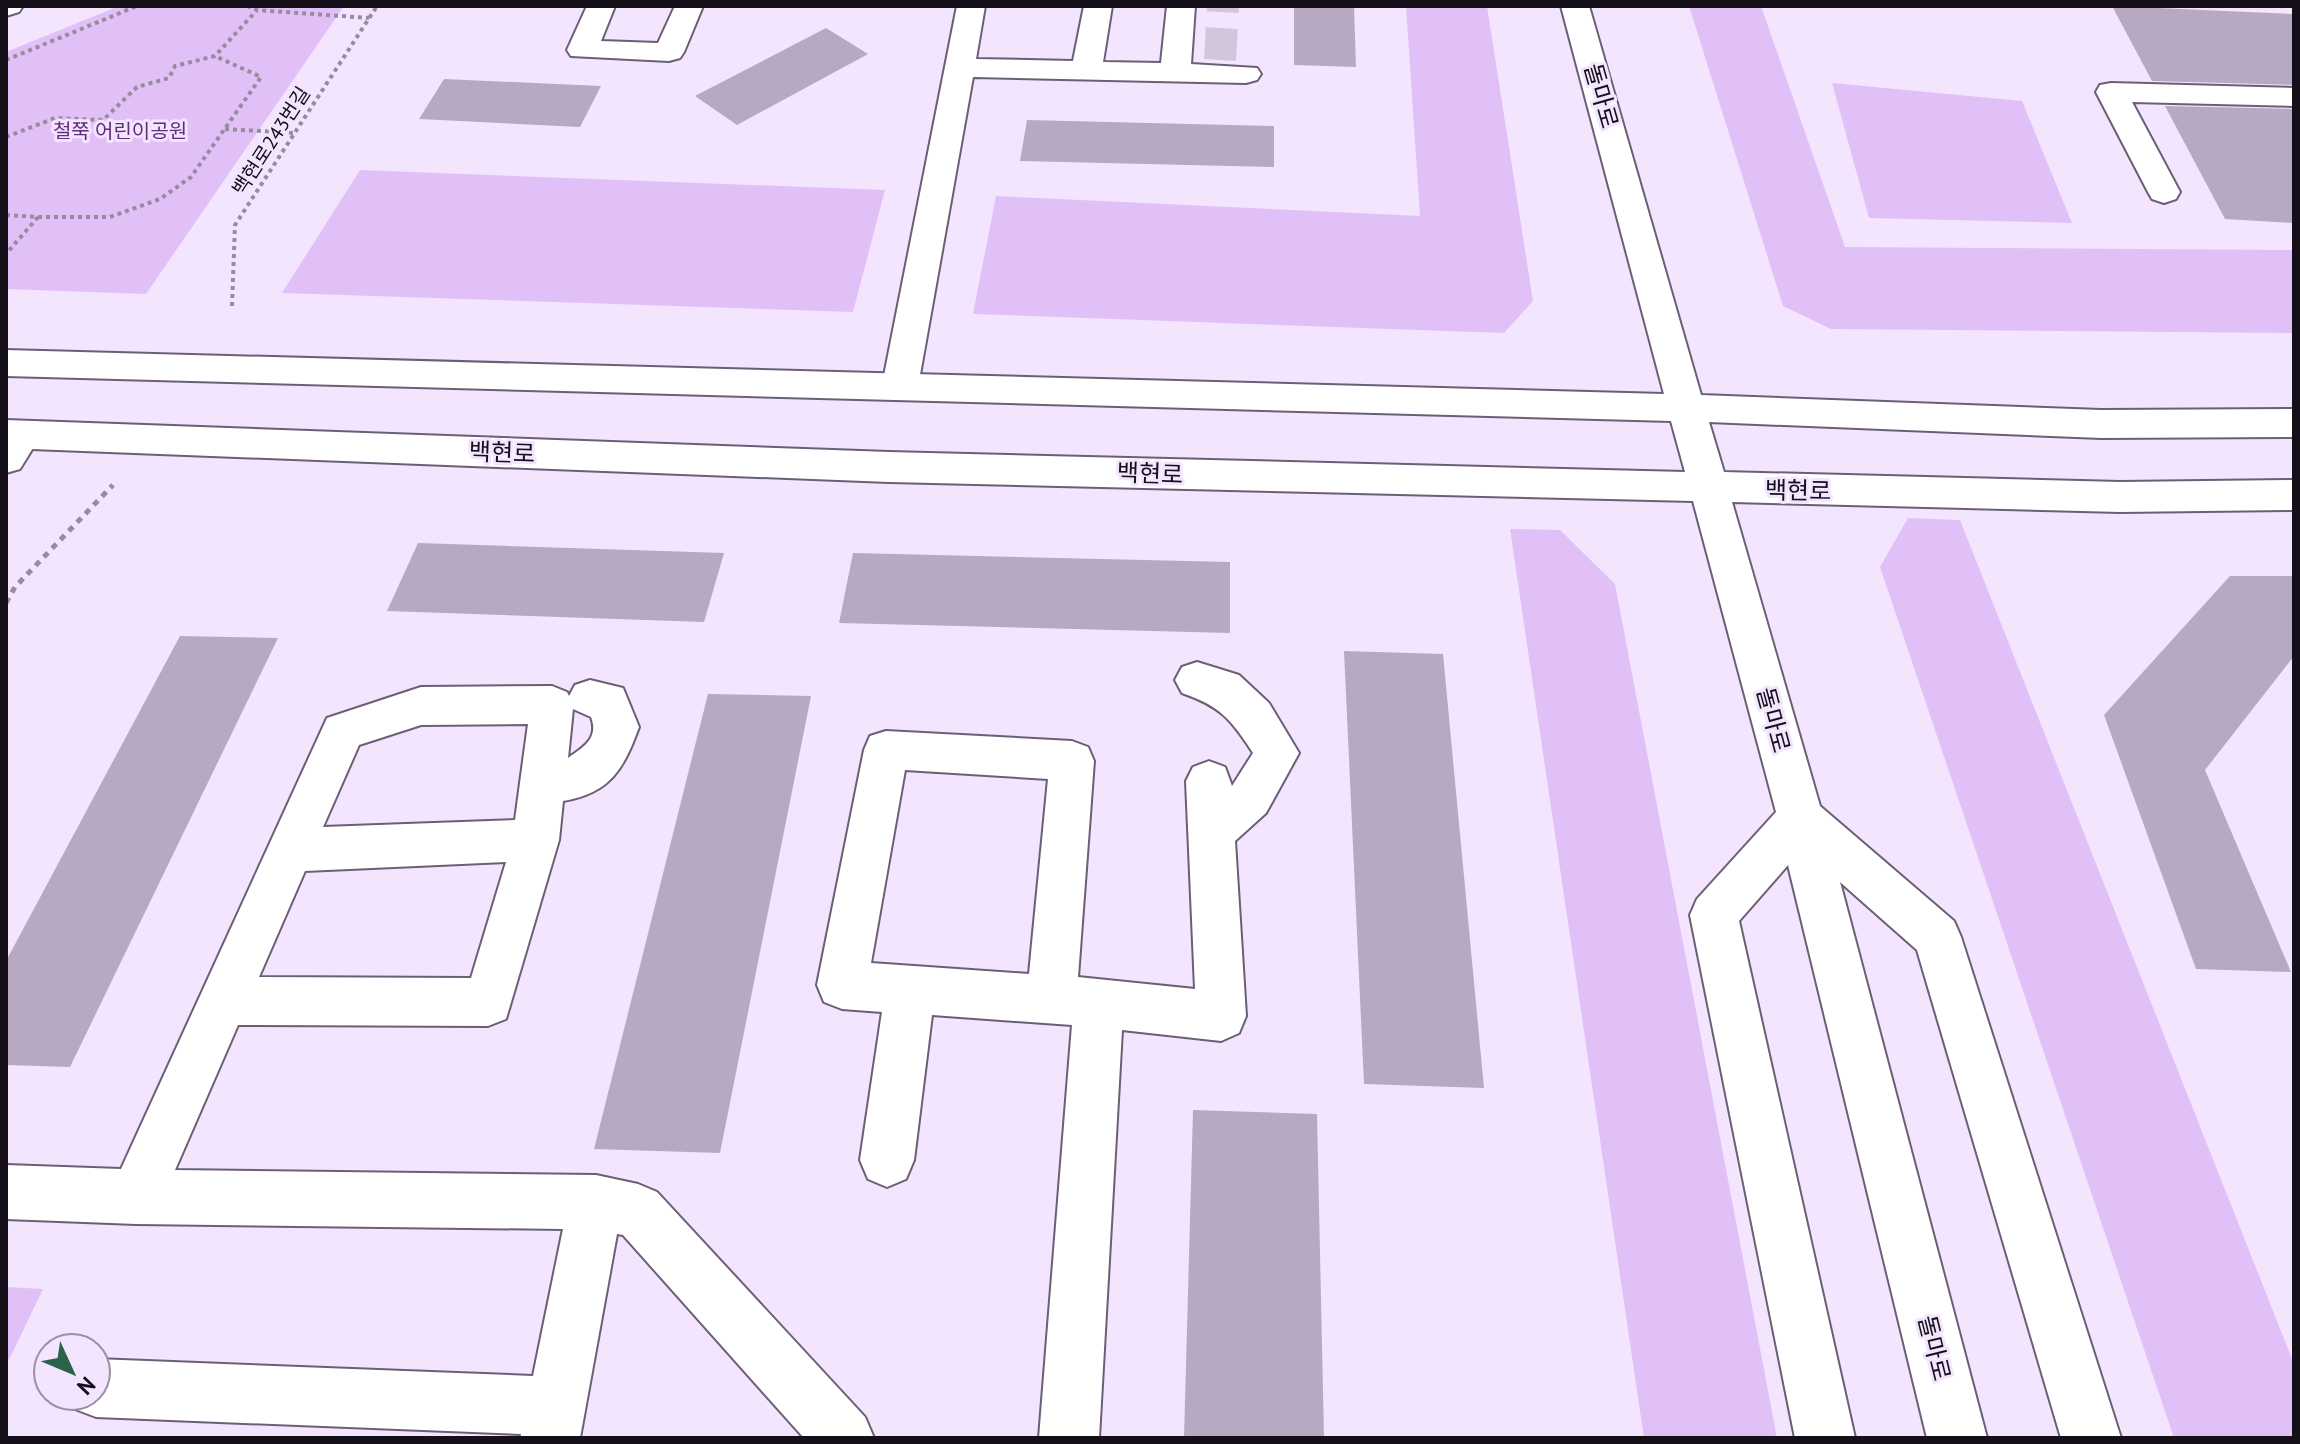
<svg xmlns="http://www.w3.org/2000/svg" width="2300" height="1444" font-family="'PT Sans','Noto Sans KR',sans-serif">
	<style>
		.green { fill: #e1c0f8 }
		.building { fill: #b8a9c2 }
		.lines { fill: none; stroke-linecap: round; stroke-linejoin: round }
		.minor-tunnel { stroke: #d2c5dc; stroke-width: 32; stroke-dasharray: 32 16; stroke-linecap: butt }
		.minor-casing { stroke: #6c5f75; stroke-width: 4 }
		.major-casing { stroke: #6c5f75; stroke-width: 4 }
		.path-far1 { stroke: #978c9f; stroke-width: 4; stroke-dasharray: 4 4; stroke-linecap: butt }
		.path { stroke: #978c9f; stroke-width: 5; stroke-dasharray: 6 6; stroke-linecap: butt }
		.minor { fill: #fff; fill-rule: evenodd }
		.major { fill: #fff; fill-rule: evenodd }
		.labels { text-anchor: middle; stroke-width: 6; stroke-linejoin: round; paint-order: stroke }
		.far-park-label { font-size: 20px; fill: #5f2d7b; stroke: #f4e5ff }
		.far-street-label { font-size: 20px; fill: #140f18; stroke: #f4e5ff }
		.street-label { font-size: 24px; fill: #140f18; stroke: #f4e5ff }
	</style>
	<rect width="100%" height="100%" fill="#f4e5ff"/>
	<!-- green -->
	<g class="green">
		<path d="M 119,6 L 344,6 L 146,294 L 6,289 L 6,52 Z"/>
		<path d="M 1406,6 L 1487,6 L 1533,301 L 1504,333 L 973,314 L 996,196 L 1420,216 Z"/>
		<path d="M 1689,6 L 1761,6 L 1845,247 L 2294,250 L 2294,333 L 1831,329 L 1783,306 Z"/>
		<path d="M 1832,83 L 2022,101 L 2072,223 L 1869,218 Z"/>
		<path d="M 360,170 L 885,190 L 853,312 L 282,293 Z"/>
		<path d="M 1908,518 L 1960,520 L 2294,1364 L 2294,1438 L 2174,1438 L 1880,567 Z"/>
		<path d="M 1510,529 L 1560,530 L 1615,584 L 1777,1438 L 1644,1438 Z"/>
		<path d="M 6,1287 L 43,1289 L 6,1366 Z"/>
	</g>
	<!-- building -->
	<g class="building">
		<path d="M 1294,6 L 1354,6 L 1356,67 L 1294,65 Z"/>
		<path d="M 2112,6 L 2294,14 L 2294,85 L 2152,81 Z"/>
		<path d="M 826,28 L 868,54 L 737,125 L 695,96 Z"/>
		<path d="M 444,79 L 601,86 L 580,127 L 419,119 Z"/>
		<path d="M 2165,106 L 2294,109 L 2294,223 L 2225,219 Z"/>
		<path d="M 1027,120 L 1274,126 L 1274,167 L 1020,161 Z"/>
		<path d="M 418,543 L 724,553 L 704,622 L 387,611 Z"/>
		<path d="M 853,553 L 1230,562 L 1230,633 L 839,623 Z"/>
		<path d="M 2230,576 L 2294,576 L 2294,656 L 2205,770 L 2291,972 L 2196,969 L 2104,715 Z"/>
		<path d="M 180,636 L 278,638 L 70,1067 L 6,1065 L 6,961 Z"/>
		<path d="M 1344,651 L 1443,654 L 1484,1088 L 1364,1084 Z"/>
		<path d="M 708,694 L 811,696 L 720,1153 L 594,1149 Z"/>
		<path d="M 1193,1110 L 1317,1114 L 1324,1438 L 1184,1438 Z"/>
	</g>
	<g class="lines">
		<!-- minor-tunnel -->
		<path class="minor-tunnel" d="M 1220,60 L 1223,6"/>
		<defs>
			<g id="minor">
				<path d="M 6,6 L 23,6 L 19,12 L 6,16 Z"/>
				<path d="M 587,6 L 615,6 L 601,41 L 658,43 L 675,6 L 703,6 L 684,52 L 680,58 L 669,61 L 571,56 L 567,50 Z"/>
				<path d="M 957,6 L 985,6 L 976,59 L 1073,61 L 1084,6 L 1112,6 L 1103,62 L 1161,63 L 1167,6 L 1195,6 L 1191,64 L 1257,68 L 1261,74 L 1257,80 L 1246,83 L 973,77 L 918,386 L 913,395 L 900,399 L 887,395 L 882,386 Z"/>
				<path d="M 2111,83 L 2294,88 L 2294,106 L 2132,102 L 2180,192 L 2176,199 L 2164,203 L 2152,199 L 2148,192 L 2096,92 L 2100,85 Z"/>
				<path d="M 22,421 L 35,425 L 41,435 L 20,469 L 6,473 L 6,429 Z"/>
				<path d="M 1197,662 L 1239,675 L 1269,703 L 1299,753 L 1266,813 L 1235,841 L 1246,1016 L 1239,1033 L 1221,1041 L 1122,1030 L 1099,1438 L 1039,1438 L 1072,1025 L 932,1015 L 914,1160 L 906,1179 L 887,1187 L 868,1179 L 860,1160 L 882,1012 L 842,1009 L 824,1002 L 817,985 L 864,750 L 870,736 L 886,731 L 1072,741 L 1088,747 L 1094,761 L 1078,977 L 1195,989 L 1186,781 L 1193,767 L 1209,761 L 1225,767 L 1232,786 L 1253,753 C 1231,719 1220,706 1182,693 L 1175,680 L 1182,667 ZM 905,770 L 1048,779 L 1029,974 L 871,963 Z"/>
				<path d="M 590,680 L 623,688 L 639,727 C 624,768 611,793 563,801 L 559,840 L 506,1019 L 488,1026 L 238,1025 L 175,1170 L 596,1175 L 638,1184 L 657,1192 L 865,1417 L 874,1438 L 804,1438 L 623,1235 L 617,1234 L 580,1438 L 520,1438 L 521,1434 L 96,1417 L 75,1409 L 70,1396 L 96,1396 L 96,1359 L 533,1376 L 563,1229 L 136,1224 L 6,1219 L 6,1165 L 121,1169 L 327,718 L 421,687 L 552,686 L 567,692 L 569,696 L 575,685 ZM 573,709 L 591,717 C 599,738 584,747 568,758 ZM 528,724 L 515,820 L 323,827 L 359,745 L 421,725 ZM 506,862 L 471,978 L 259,977 L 305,871 Z"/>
			</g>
			<path id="major" d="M 1561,6 L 1589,6 L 1701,395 L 2101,410 L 2294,409 L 2294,437 L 2101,438 L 1709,422 L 1724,472 L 2120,482 L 2294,480 L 2294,510 L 2120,512 L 1732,502 L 1820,806 L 1954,921 L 1961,937 L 2121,1438 L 2061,1438 L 1917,950 L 1840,882 L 1987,1438 L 1927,1438 L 1788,865 L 1739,921 L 1855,1438 L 1795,1438 L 1690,915 L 1697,899 L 1776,812 L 1693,501 L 889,482 L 6,448 L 6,420 L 889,452 L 1685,472 L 1671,421 L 6,376 L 6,350 L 1664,394 Z"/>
		</defs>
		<!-- minor casing -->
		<use href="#minor" class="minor-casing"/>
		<!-- major casing -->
		<use href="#major" class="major-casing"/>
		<!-- path-far1 -->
		<g class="path-far1">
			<path d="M 247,6 L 257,10 L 369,18"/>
			<path d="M 6,60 L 137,6"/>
			<path d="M 225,129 L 294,133"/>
			<path d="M 6,137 L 55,118 L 103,120 L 137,87 L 169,78 L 175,66 L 215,56 L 257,10"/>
			<path d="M 6,215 L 38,217 L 6,254"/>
			<path d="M 38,217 L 110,217 L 160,199 L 191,177 L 261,77 L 215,56"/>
			<path d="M 232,306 L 235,225 L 377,6"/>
		</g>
		<!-- path -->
		<path class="path" d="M 6,603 L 15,587 L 113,485"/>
		<!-- minor -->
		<use href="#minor" class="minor"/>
		<!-- major -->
		<use href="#major" class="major"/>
	</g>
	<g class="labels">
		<!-- far-park labels -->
		<g class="far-park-label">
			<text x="120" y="138">철쭉 어린이공원</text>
		</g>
		<!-- far-street labels -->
		<g class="far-street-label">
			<text transform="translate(271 141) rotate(-57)" y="7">백현로243번길</text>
		</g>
		<!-- street labels -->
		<g class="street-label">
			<text transform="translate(1601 96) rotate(74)" y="8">돌마로</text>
			<text transform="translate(502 453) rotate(2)" y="8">백현로</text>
			<text transform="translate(1150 474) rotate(2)" y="8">백현로</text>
			<text transform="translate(1798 491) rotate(1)" y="8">백현로</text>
			<text transform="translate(1773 720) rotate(75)" y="8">돌마로</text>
			<text transform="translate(1934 1348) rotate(76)" y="8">돌마로</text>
		</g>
	</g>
	<!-- border -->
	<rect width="2300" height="1444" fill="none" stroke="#140f18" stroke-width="16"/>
	<!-- north arrow -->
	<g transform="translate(72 1372) rotate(134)"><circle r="38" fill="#f4e5ff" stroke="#9a8fa3" stroke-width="2"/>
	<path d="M0-6L14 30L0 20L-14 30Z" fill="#2c6249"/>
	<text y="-12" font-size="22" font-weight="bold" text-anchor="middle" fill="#140f18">N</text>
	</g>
</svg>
